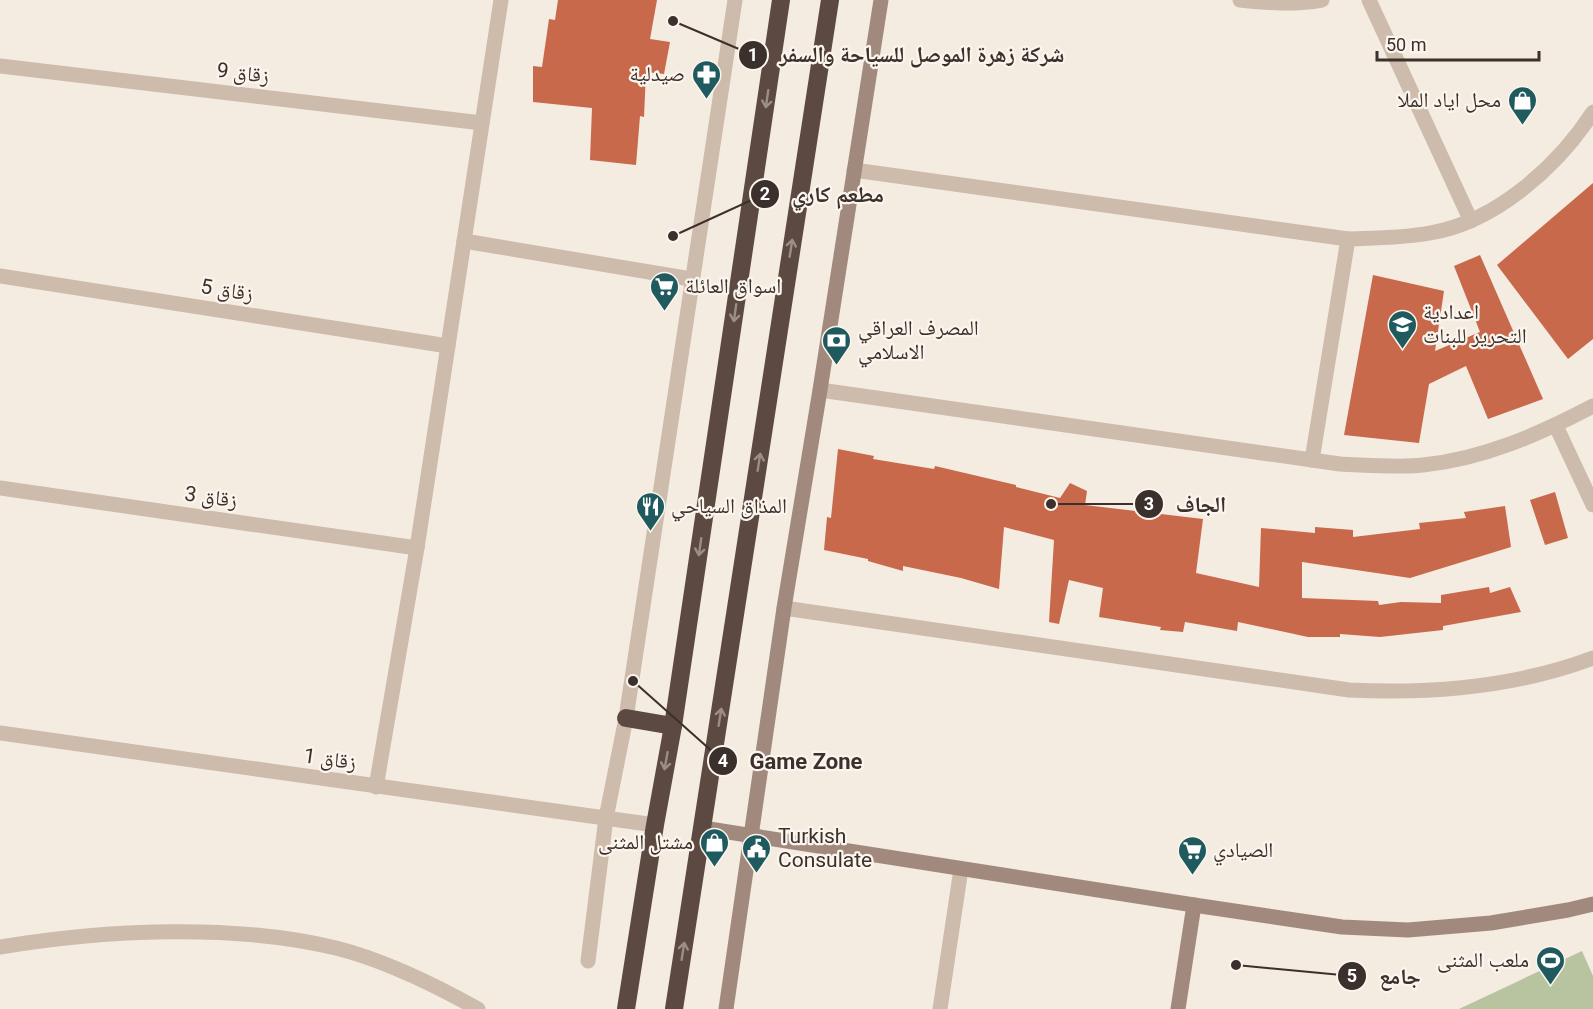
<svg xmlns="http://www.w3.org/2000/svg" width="1593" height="1009" font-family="Roboto,'Noto Naskh Arabic',sans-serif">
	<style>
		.green { fill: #b8c4a0 }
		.building { fill: #c8694b }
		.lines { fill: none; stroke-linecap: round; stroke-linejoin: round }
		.street { stroke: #cdbbac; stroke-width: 15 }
		.secondary { stroke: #a18a7d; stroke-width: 15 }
		.highway { stroke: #5c4a42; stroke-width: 18 }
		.oneway { stroke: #9c8e87 }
		.labels { text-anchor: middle; stroke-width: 4.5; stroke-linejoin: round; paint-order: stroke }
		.street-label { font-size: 21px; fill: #3b302b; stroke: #fbf5ee }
		.poi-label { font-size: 21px; fill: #3b302b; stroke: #fbf5ee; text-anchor: start }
		.leader { fill: none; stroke: #3b302b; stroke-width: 2 }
		.callout-dot { fill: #3b302b; stroke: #fbf5ee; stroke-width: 2 }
		.mark-label { font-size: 18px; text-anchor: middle; font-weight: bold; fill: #fff }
		.callout-label { font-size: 22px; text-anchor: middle; font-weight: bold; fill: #3b302b; stroke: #fbf5ee; stroke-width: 4.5; stroke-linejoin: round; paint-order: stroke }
	</style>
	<rect width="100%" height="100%" fill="#f4ebe1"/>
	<!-- green -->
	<path class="green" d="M 1582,951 L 1593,976 L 1593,1009 L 1459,1009 Z"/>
	<!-- building -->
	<g class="building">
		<path d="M 558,0 L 657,0 L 650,39 L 670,42 L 664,74 L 646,72 L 644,117 L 640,116 L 636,165 L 590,160 L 592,108 L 533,102 L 533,66 L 542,67 L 549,19 L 555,20 Z"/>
		<path d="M 1593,183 L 1593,339 L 1568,359 L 1497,265 Z"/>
		<path d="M 1480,255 L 1543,399 L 1488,419 L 1466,366 L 1429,384 L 1419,443 L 1344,435 L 1373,275 L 1444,291 L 1435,351 L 1480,332 L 1454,266 Z"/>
		<path d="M 838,449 L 874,456 L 873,459 L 934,469 L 935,466 L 1016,485 L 1016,487 L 1060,498 L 1070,483 L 1087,491 L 1085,505 L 1203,519 L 1196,573 L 1259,587 L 1261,528 L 1315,533 L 1315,527 L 1353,530 L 1353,537 L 1420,529 L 1419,523 L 1466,518 L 1464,512 L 1505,506 L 1511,547 L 1410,578 L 1302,562 L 1302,598 L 1378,601 L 1379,605 L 1401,602 L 1441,603 L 1441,595 L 1489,587 L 1490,593 L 1510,587 L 1521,612 L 1443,626 L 1443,630 L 1380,637 L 1340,634 L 1340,637 L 1308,637 L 1238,622 L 1237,631 L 1185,622 L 1183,632 L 1160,630 L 1161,627 L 1099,617 L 1103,588 L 1069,580 L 1059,624 L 1049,622 L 1054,540 L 1004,527 L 999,589 L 961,578 L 903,566 L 903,571 L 868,561 L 868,559 L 824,550 L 827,517 L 831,518 Z"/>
		<path d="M 1555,492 L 1568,538 L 1545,545 L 1530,500 Z"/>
	</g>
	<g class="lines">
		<!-- street -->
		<g class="street">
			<path d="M 1240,0 C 1268,3 1294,5 1322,0"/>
			<path d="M 1369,0 L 1471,221"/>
			<path d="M 0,66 L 482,123"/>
			<path d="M 854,170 L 1348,239 C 1375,238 1403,238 1430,233 C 1496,222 1558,166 1593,112"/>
			<path d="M 464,241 L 691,279"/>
			<path d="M 0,276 L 448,346"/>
			<path d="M 820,390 L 1340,464 C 1367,465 1396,468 1423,465 C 1483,459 1540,434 1593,406"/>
			<path d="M 1556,426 L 1593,505"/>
			<path d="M 1312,460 L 1348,239"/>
			<path d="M 0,488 L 417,548"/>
			<path d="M 784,608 L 1349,690 C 1430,694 1516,687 1593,658"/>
			<path d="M 0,733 L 655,825"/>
			<path d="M 376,787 L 417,548 L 501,0"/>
			<path d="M 0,947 C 104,930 232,923 336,948 C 384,960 435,985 478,1009"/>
			<path d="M 588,961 L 606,818 L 626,718 L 735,0"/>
			<path d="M 940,1009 L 961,869"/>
		</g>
		<!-- secondary -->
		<g class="secondary">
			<path d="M 703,828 L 1194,905 L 1342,927 L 1408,930 L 1491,923 L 1568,910 L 1593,904"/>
			<path d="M 726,1009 L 784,608 L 820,390 L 881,0"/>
			<path d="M 1178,1009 L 1194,905"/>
		</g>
		<!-- highway -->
		<g class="highway">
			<path d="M 626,718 L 673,726"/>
			<path d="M 626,1009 L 655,825 L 673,726 L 781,0"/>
			<path d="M 674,1009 L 830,0"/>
		</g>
	</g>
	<!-- one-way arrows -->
	<defs><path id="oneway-shaft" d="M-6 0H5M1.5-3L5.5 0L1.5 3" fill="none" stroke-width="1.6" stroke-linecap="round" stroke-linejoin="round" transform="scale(1.5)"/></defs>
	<g class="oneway">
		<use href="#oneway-shaft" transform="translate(767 99) rotate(98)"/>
		<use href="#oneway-shaft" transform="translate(791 248) rotate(-81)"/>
		<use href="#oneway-shaft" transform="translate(735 313) rotate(98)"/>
		<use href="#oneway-shaft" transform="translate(759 462) rotate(-81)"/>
		<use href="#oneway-shaft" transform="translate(700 547) rotate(98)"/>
		<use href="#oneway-shaft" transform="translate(720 717) rotate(-81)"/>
		<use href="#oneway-shaft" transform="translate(666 761) rotate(100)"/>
		<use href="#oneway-shaft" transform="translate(683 951) rotate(-81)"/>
	</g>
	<!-- icons -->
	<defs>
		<symbol id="pharmacy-pin" viewBox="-11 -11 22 30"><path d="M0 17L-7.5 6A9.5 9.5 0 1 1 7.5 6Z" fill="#1f5a5e" stroke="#fbf5ee"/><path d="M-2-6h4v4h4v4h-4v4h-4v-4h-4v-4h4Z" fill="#fff"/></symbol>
		<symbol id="shop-pin" viewBox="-11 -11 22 30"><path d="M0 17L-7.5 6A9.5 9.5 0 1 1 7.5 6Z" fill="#1f5a5e" stroke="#fbf5ee"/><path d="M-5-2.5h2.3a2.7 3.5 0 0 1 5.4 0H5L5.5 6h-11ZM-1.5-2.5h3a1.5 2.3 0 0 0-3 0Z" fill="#fff"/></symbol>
		<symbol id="supermarket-pin" viewBox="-11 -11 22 30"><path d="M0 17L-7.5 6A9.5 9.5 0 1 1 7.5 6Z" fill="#1f5a5e" stroke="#fbf5ee"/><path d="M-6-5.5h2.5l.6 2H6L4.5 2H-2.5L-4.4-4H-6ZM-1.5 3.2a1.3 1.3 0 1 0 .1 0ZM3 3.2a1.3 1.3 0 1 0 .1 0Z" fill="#fff"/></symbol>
		<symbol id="school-pin" viewBox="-11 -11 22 30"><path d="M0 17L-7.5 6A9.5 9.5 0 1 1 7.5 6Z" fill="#1f5a5e" stroke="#fbf5ee"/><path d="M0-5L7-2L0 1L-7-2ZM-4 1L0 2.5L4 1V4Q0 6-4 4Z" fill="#fff"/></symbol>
		<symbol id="bank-pin" viewBox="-11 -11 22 30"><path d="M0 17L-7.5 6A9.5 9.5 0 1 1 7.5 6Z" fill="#1f5a5e" stroke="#fbf5ee"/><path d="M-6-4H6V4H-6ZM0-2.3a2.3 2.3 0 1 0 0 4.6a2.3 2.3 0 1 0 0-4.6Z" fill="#fff"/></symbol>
		<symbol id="restaurant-pin" viewBox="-11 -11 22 30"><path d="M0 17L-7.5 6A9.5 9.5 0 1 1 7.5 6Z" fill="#1f5a5e" stroke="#fbf5ee"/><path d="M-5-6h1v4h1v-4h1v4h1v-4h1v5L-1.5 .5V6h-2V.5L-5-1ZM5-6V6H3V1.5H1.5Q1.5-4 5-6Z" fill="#fff"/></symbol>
		<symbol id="civic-pin" viewBox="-11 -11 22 30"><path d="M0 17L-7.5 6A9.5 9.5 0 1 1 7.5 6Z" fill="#1f5a5e" stroke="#fbf5ee"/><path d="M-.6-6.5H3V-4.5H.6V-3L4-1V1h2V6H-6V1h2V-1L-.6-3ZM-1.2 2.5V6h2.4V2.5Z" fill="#fff"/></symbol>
		<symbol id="stadium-pin" viewBox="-11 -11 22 30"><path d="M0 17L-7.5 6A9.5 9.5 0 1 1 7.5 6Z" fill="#1f5a5e" stroke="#fbf5ee"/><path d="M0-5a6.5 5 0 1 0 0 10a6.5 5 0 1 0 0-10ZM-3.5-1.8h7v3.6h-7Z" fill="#fff"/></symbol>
	</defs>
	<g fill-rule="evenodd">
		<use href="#pharmacy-pin" x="690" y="58" width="33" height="45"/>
		<use href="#shop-pin" x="1506" y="84" width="33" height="45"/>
		<use href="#supermarket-pin" x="648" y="270" width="33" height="45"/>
		<use href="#school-pin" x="1386" y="308" width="33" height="45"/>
		<use href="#bank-pin" x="820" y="324" width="33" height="45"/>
		<use href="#restaurant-pin" x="634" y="490" width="33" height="45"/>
		<use href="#shop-pin" x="698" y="826" width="33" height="45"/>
		<use href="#civic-pin" x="740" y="832" width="33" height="45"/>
		<use href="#supermarket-pin" x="1176" y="834" width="33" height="45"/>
		<use href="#stadium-pin" x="1534" y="944" width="33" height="45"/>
	</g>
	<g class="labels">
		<!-- street labels -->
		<g class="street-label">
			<text transform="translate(243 73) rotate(7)" y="7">زقاق 9</text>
			<text transform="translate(227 290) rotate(9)" y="7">زقاق 5</text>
			<text transform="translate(211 497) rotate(8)" y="7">زقاق 3</text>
			<text transform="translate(330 759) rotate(8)" y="7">زقاق 1</text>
		</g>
		<!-- poi labels -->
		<g class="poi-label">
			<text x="685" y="81" text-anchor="end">صيدلية</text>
			<text x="1501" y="107" text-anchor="end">محل اياد الملا</text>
			<text x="685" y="293">اسواق العائلة</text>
			<text x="1423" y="319">اعدادية<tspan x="1423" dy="24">التحرير للبنات</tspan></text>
			<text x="858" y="335">المصرف العراقي<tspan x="858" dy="24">الاسلامي</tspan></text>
			<text x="671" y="513">المذاق السياحي</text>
			<text x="778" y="843">Turkish<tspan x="778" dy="24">Consulate</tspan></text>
			<text x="693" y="849" text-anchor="end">مشتل المثنى</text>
			<text x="1213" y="857">الصيادي</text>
			<text x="1529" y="967" text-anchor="end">ملعب المثنى</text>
		</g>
	</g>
	<!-- callouts -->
	<path class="leader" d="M673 21L753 55M673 236L765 194M1051 504L1149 504M633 681L723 761M1236 965L1352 976"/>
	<g class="callout-dot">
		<circle cx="673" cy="21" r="6"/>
		<circle cx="673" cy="236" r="6"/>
		<circle cx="1051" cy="504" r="6"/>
		<circle cx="633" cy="681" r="6"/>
		<circle cx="1236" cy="965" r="6"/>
		<circle cx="753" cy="55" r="15"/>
		<circle cx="765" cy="194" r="15"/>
		<circle cx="1149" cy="504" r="15"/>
		<circle cx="723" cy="761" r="15"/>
		<circle cx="1352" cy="976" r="15"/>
	</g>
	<g class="mark-label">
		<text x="753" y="61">1</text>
		<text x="765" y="200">2</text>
		<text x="1149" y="510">3</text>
		<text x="723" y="767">4</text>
		<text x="1352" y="982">5</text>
	</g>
	<g class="callout-label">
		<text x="922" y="62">شركة زهرة الموصل للسياحة والسفر</text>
		<text x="838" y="202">مطعم كاري</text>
		<text x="1201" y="512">الجاف</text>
		<text x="806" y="769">Game Zone</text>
		<text x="1400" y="984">جامع</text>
	</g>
	<!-- scale -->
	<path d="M1377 51v9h162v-9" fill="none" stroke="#3b302b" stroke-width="3"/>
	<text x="1386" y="51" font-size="18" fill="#3b302b" stroke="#fbf5ee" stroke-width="4.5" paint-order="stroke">50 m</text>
</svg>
